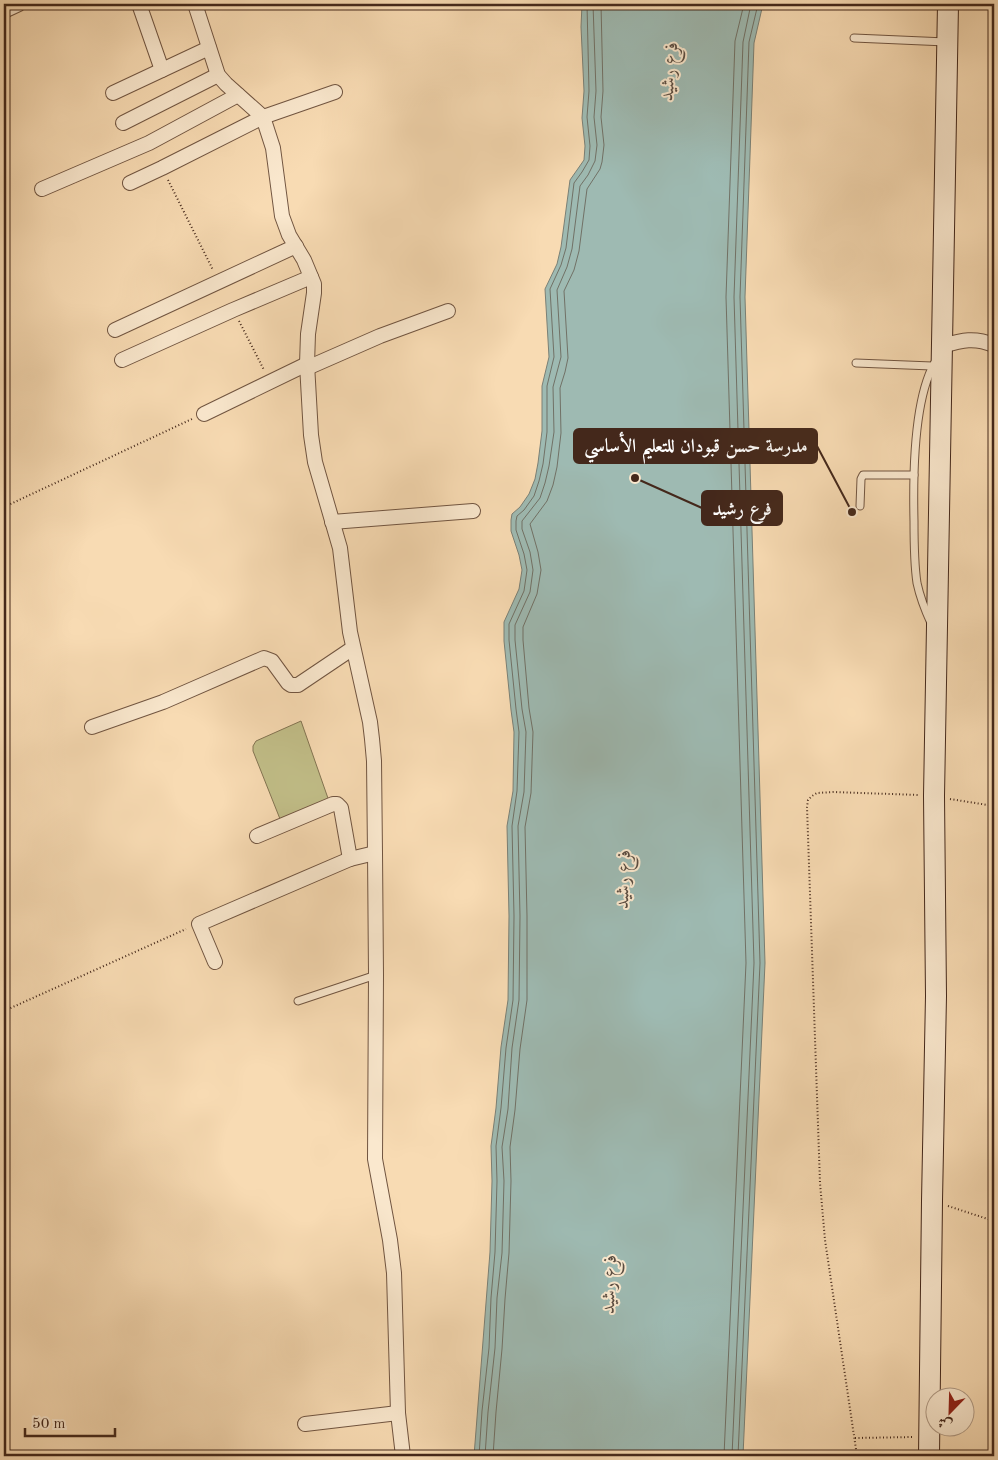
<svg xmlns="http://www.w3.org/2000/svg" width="998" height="1460" font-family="'Old Standard TT',Amiri,serif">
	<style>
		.green { fill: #c2bf89; stroke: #837452 }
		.water { fill: #9ebab2; stroke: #7a8076 }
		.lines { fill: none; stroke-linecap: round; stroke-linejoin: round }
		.shore { stroke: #717166; stroke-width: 1 }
		.lane-casing { stroke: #715541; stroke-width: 9 }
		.street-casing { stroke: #715541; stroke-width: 16 }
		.secondary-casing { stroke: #44281b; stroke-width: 22 }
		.path { stroke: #44281b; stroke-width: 2; stroke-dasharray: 1 2.5; stroke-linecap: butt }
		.lane { stroke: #fae8ce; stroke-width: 7 }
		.street { stroke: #fae8ce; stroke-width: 14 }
		.secondary { stroke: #fae8ce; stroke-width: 20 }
		.labels { text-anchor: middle; stroke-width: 4; stroke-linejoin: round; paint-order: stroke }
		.water-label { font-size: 19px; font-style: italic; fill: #5a4c41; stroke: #fae8ce }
		.leader { fill: none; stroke: #44281b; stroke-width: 2 }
		.callout-dot { fill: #44281b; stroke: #fae8ce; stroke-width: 2 }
		.callout { fill: #44281b; stroke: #44281b; stroke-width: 2 }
		.callout-label { font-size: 19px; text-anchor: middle; font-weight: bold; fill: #fff }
	</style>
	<rect width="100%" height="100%" fill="#f8dbb3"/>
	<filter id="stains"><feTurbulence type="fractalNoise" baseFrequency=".004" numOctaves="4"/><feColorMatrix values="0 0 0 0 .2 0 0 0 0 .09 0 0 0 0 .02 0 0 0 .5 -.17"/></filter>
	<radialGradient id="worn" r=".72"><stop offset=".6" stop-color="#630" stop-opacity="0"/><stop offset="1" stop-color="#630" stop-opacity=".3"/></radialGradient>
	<!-- green -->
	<path class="green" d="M 301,721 L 330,804 L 282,824 L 253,751 L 253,746 L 256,741 Z"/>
	<!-- water -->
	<path class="water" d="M 582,4 L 763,4 L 754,43 L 745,297 L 765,963 L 743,1456 L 474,1456 L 490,1252 L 492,1181 L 491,1146 L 496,1108 L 501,1047 L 508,1000 L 509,916 L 507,826 L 513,791 L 514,732 L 511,710 L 504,641 L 504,622 L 519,589 L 522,570 L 519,555 L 511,531 L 511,520 L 512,514 L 520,507 L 529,494 L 535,479 L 538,463 L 542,431 L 542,386 L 549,357 L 545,289 L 557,264 L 561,247 L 570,180 L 584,160 L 585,146 L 582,118 L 584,91 L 581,27 Z"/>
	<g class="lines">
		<!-- shore -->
		<g class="shore">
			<path d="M 479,1456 L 482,1411 L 489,1348 L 491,1298 L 495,1252 L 497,1181 L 496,1146 L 501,1108 L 506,1048 L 513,1000 L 514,916 L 512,826 L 517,791 L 519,732 L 516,709 L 509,640 L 509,624 L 524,591 L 527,570 L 524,554 L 516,530 L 516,521 L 517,516 L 524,510 L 534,496 L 539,481 L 543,464 L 547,432 L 547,386 L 554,357 L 550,289 L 561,265 L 566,248 L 574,183 L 582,172 L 589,160 L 590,146 L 587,117 L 589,91 L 587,4"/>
			<path d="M 485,1456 L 488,1412 L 495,1348 L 497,1298 L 502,1253 L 504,1181 L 502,1147 L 508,1109 L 512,1048 L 519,1000 L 520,916 L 518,826 L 524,792 L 526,732 L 522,709 L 515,640 L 515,625 L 530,592 L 533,570 L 530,552 L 522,529 L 522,521 L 540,498 L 545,483 L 549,466 L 554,432 L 553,387 L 561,357 L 557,290 L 567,267 L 572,249 L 580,186 L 588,175 L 595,161 L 597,145 L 594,117 L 596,91 L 593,4"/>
			<path d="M 493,1456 L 496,1412 L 502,1349 L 505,1299 L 509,1253 L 511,1181 L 510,1147 L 515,1110 L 520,1049 L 527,1000 L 527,916 L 525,827 L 531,793 L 533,732 L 529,708 L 523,640 L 523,627 L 537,594 L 541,570 L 538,552 L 530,524 L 547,501 L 553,485 L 557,467 L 561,433 L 560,388 L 565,372 L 568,358 L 564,291 L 574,270 L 579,251 L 587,189 L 600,169 L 602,162 L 604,145 L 601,117 L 603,91 L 601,4"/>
			<path d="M 724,1456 L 746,963 L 726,297 L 735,41 L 744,4"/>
			<path d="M 732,1456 L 754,963 L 734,297 L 743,42 L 751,4"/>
			<path d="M 738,1456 L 760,963 L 740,297 L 749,42 L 758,4"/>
		</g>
		<defs>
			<g id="lane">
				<path d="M 854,38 L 946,42"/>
				<path d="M 856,363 L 932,366"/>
				<path d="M 860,506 L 861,479 L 863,475 L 914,475"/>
				<path d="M 931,623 C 925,610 920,597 917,583 C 914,563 914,541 914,521 C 913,478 913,395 937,359"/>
				<path d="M 298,1001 L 376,975"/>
			</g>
			<g id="street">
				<path d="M 139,4 L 162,70"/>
				<path d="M 195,4 L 218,75 L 226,84 L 263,117 L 273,148 L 282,216 L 289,235 L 304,260 L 314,284 L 314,293 L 308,334 L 307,364 L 311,435 L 315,462 L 340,548 L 350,632 L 370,722 L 372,739 L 374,761 L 375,853 L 376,975 L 375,1159 L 390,1240 L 394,1273 L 398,1413 L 403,1456"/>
				<path d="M 4,11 L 19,4"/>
				<path d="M 113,93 L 209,48"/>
				<path d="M 123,123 L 218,75"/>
				<path d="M 130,183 L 162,168 L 263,117 L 335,92"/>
				<path d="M 42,189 L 149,143 L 238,95"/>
				<path d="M 115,330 L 296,246"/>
				<path d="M 942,346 C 963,340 974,337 994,345"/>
				<path d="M 122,360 L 233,310 L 311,277"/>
				<path d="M 307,368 L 380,336 L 448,311"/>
				<path d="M 204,414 L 307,364"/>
				<path d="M 332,522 L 473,511"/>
				<path d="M 92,727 L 163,702 L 264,658 L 272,661 L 288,683 L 291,685 L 298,685 L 353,648"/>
				<path d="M 257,836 L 333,804 L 337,804 L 341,808 L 350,859"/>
				<path d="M 215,962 L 199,924 L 350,859 L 375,853"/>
				<path d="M 305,1424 L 398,1413"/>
			</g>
			<path id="secondary" d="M 929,1456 L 932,1201 L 936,996 L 934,796 L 948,4"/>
		</defs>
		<!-- lane casing -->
		<use href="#lane" class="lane-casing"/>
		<!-- street casing -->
		<use href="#street" class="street-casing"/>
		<!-- secondary casing -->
		<use href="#secondary" class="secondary-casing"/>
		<!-- path -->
		<g class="path">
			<path d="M 168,180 L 213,270"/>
			<path d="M 239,321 L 264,370"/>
			<path d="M 4,507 L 192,419"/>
			<path d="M 950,799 L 994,806"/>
			<path d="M 4,1011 L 186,929"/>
			<path d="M 948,1206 L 994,1221"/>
			<path d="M 855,1438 L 914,1437"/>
			<path d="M 857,1456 L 825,1240 L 820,1183 L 807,807 L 808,800 L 812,796 L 817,793 L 833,792 L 918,795"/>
		</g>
		<!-- lane -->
		<use href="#lane" class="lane"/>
		<!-- street -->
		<use href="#street" class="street"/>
		<!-- secondary -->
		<use href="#secondary" class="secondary"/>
	</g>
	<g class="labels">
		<!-- water labels -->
		<g class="water-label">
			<text transform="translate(668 71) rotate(-85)" y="7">فرع رشيد</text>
			<text transform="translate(622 879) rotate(-88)" y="7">فرع رشيد</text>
			<text transform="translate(608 1284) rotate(-88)" y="7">فرع رشيد</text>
		</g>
	</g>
	<!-- callouts -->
	<path class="leader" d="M852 512L817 446M635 478L702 508"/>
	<g class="callout-dot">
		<circle cx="852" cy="512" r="5"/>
		<circle cx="635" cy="478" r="5"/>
	</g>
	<g class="callout">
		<rect x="574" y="429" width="243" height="34" rx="5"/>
		<rect x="702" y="491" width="80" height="34" rx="5"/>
	</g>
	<g class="callout-label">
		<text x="696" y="452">مدرسة حسن قبودان للتعليم الأساسي</text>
		<text x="742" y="515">فرع رشيد</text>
	</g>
	<!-- margin -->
	<rect width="998" height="1460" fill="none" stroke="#f8dbb3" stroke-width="20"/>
	<rect x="5" y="5" width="988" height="1450" fill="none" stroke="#44281b" stroke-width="2.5"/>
	<rect x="10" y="10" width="978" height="1440" fill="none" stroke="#44281b"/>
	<!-- north arrow -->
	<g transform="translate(950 1412) rotate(203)"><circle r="24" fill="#fae8ce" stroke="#b19b86"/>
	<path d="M0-4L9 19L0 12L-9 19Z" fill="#8f2418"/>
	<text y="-8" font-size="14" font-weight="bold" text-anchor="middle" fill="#44281b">ش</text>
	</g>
	<!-- scale -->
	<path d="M25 1428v8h90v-8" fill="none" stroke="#44281b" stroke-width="2.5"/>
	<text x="32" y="1428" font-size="15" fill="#44281b" stroke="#fae8ce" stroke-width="4" paint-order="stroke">50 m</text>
	<rect width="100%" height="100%" filter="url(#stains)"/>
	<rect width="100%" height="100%" fill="url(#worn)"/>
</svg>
